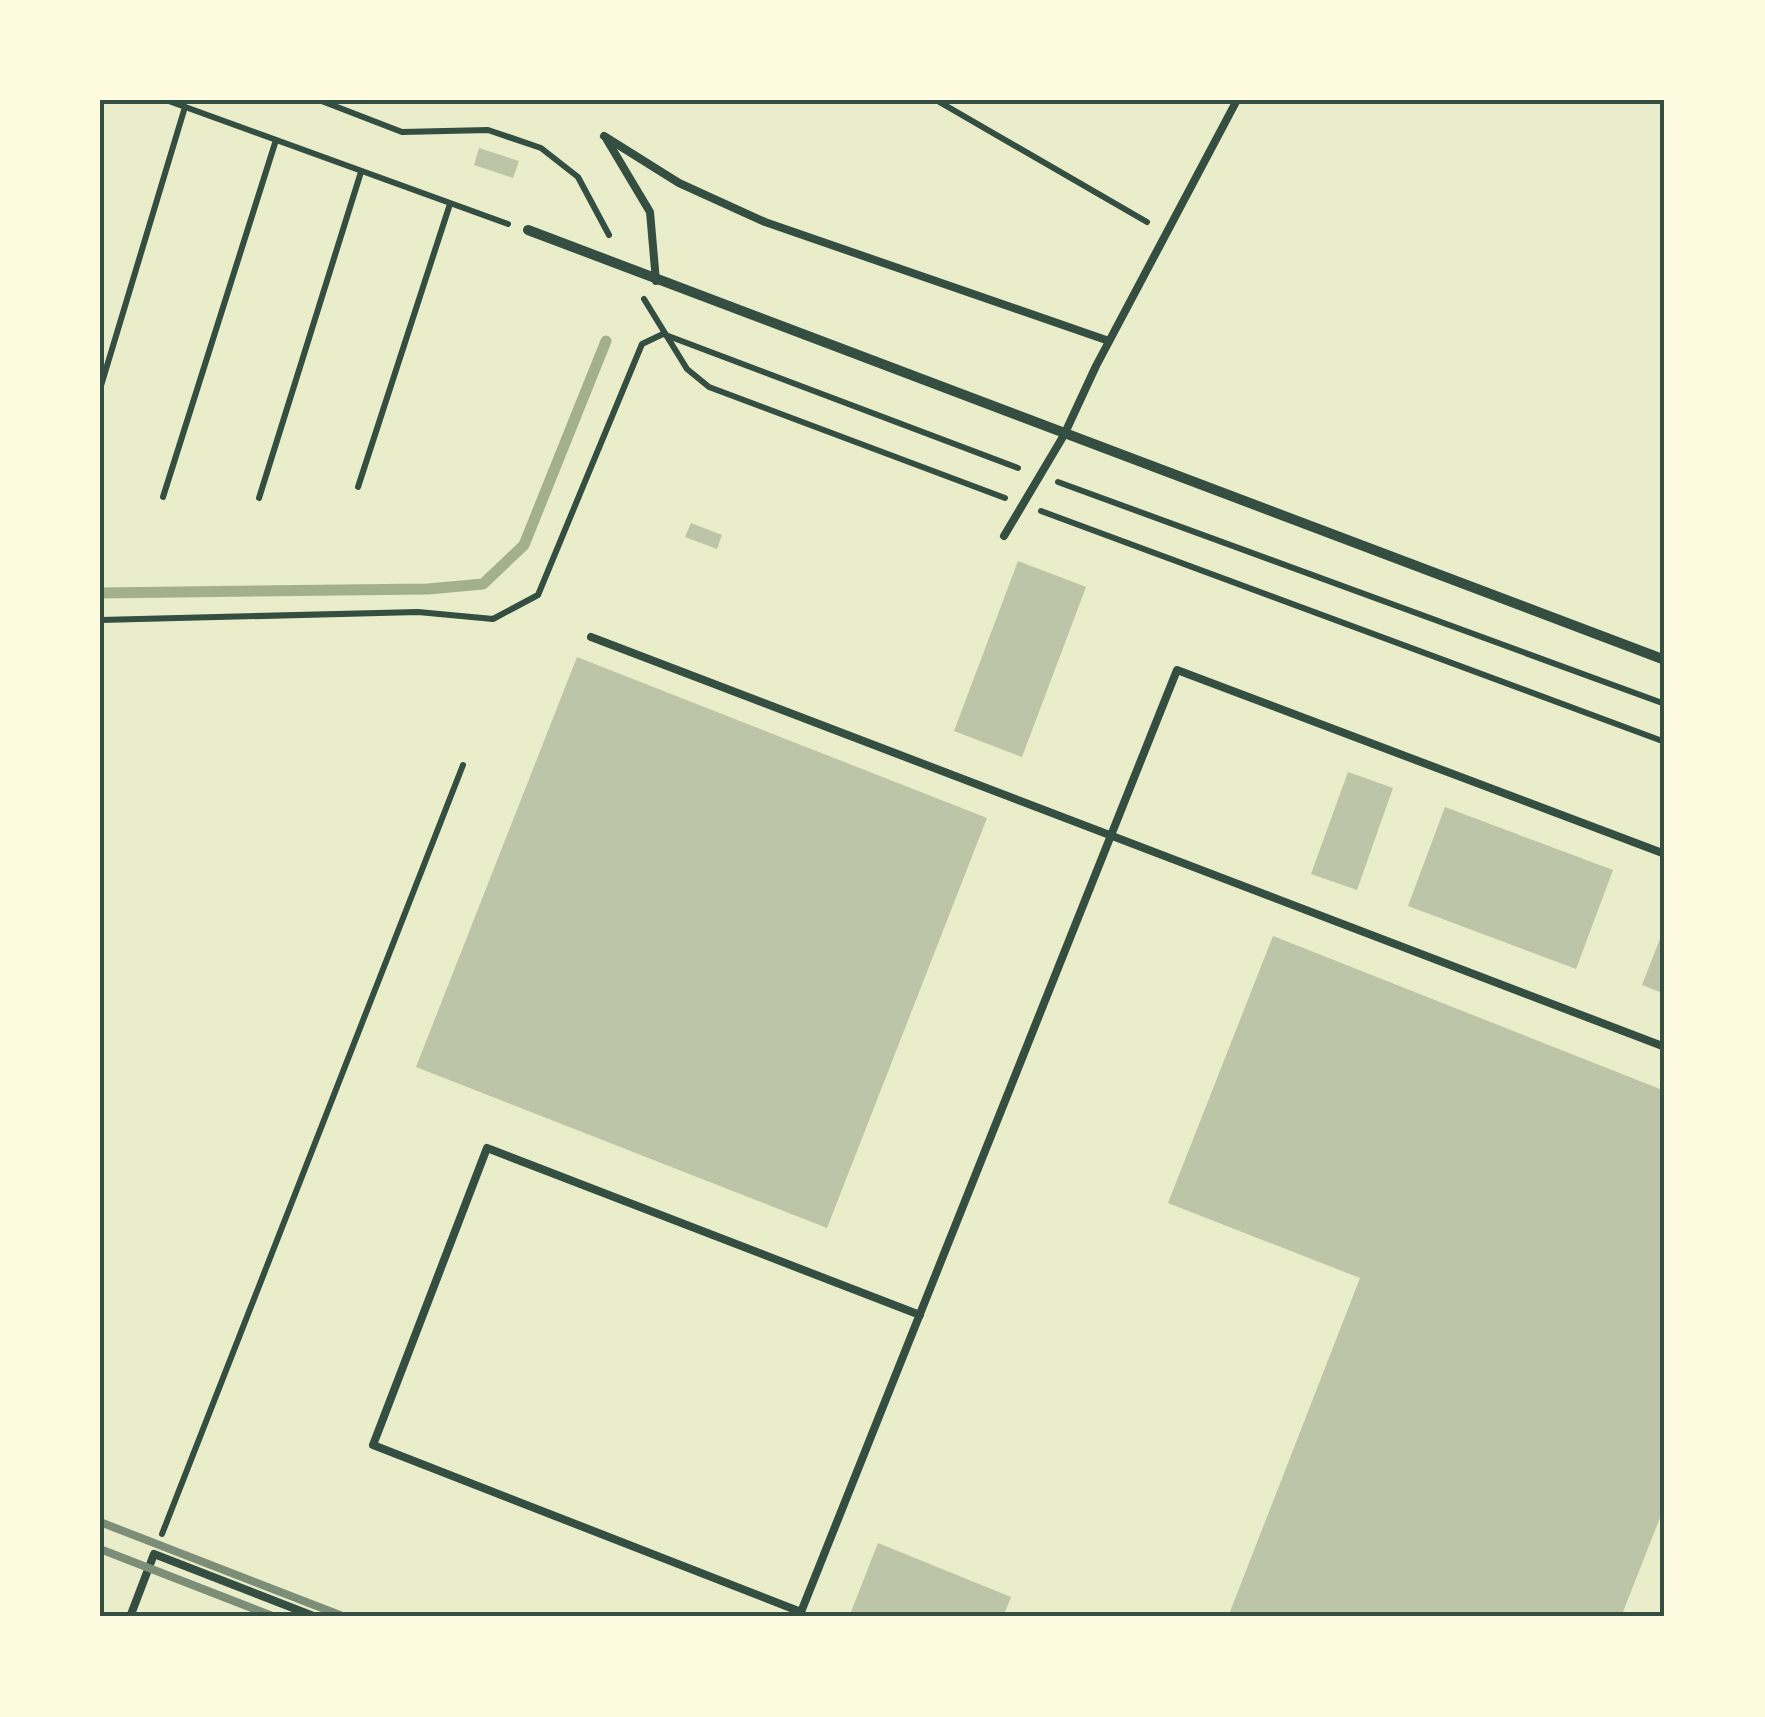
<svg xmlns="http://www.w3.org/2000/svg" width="1765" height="1717" font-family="Spectral,serif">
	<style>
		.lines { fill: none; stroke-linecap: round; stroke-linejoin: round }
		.stream { stroke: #a3b18a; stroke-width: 11 }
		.building { fill: #bcc5a7 }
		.path { stroke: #344e41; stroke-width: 6 }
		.service { stroke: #344e41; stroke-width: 8 }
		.minor { stroke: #344e41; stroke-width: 10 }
		.rail { stroke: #7c8e77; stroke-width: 8 }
		.neatline { fill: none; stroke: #344e41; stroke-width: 4 }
	</style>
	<rect width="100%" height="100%" fill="#e9edc9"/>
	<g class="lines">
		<!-- stream -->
		<path class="stream" d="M 100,593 L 428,589 L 483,584 L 524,545 L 606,341"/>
	</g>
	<!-- building -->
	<g class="building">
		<path d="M 479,148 L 519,161 L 513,178 L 474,165 Z"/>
		<path d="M 691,523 L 722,535 L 717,549 L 685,537 Z"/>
		<path d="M 1018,561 L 1086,587 L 1022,757 L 954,731 Z"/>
		<path d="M 577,657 L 987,818 L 827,1228 L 416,1067 Z"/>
		<path d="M 1348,772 L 1393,788 L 1357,890 L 1311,874 Z"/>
		<path d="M 1445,807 L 1613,870 L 1576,969 L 1408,906 Z"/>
		<path d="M 1665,926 L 1665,994 L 1642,985 Z"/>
		<path d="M 1273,936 L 1665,1091 L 1665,1505 L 1621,1617 L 1228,1617 L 1360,1278 L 1168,1203 Z"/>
		<path d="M 878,1543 L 1011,1597 L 1003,1617 L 849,1617 Z"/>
	</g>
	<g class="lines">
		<!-- path -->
		<g class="path">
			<path d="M 166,100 L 508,224"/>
			<path d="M 319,100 L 402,132 L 488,130 L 541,148 L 578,177 L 609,235"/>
			<path d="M 936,100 L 1147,222"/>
			<path d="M 644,299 L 687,369 L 709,387 L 1005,498"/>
			<path d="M 100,389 L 185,107"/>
			<path d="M 1058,482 L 1665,704"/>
			<path d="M 358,487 L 450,204"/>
			<path d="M 163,497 L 276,140"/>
			<path d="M 259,498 L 361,172"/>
			<path d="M 1041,511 L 1665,742"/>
			<path d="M 100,620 L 418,612 L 493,619 L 538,595 L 642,344 L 663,334 L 1018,468"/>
			<path d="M 162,1534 L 463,765"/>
		</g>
		<!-- service -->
		<g class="service">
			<path d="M 604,136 L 679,183 L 765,222 L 1109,341"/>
			<path d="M 607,140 L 650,212 L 656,281"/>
			<path d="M 1004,536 L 1064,435 L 1096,366 L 1237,100"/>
			<path d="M 591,637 L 1665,1047"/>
			<path d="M 801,1612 L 373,1445 L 487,1148 L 920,1315"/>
			<path d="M 130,1617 L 154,1554 L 316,1617"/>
			<path d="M 799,1617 L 1177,670 L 1665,854"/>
		</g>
		<!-- minor -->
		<path class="minor" d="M 528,230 L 1665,660"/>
		<!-- rail -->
		<g class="rail">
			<path d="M 100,1522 L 345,1617"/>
			<path d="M 100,1549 L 275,1617"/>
		</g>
	</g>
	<!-- border -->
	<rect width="1765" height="1717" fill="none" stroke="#fefae0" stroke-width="205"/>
	<rect x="102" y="102" width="1560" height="1512" class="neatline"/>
</svg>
